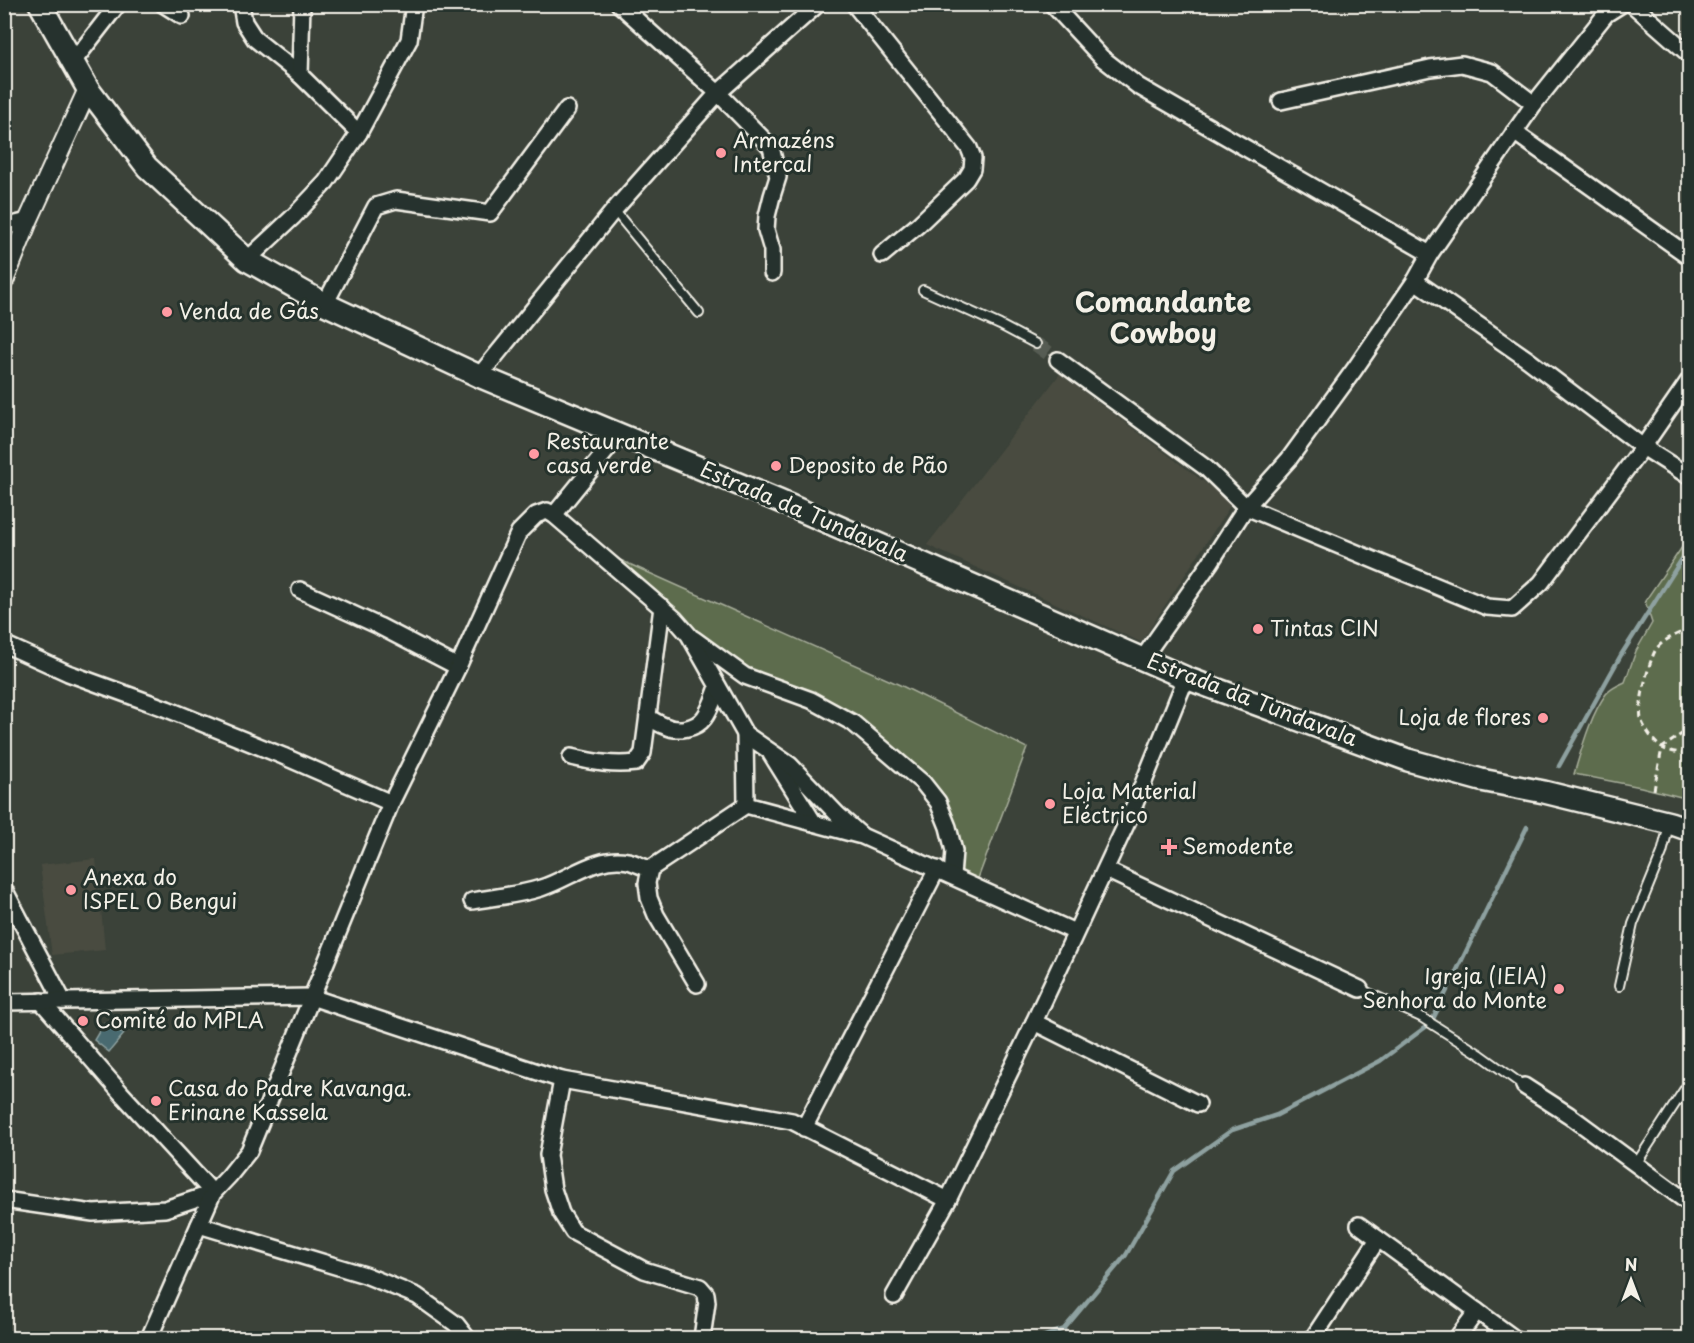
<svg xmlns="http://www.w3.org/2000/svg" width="1694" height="1343" font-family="'Playpen Sans',sans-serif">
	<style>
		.built { fill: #4a4c41 }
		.green { fill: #5d6c4e; stroke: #a8ae9b; stroke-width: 1.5 }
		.water { fill: #4a6b70; stroke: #8ea1a0; stroke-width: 1.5 }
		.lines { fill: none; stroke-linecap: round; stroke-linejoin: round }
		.stream { stroke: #8ea1a0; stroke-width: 4.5 }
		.minor-tunnel { stroke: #575c53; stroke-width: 15; stroke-dasharray: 15 8; stroke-linecap: butt }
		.service-casing { stroke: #f4f1e8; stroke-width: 12 }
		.minor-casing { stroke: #f4f1e8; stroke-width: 20 }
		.tertiary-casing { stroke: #f4f1e8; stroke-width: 22 }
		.secondary-casing { stroke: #f4f1e8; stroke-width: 26 }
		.path { stroke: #f4f1e8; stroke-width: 3; stroke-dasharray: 6 4.5; stroke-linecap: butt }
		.service { stroke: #26332d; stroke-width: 8 }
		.minor { stroke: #26332d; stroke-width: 15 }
		.tertiary { stroke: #26332d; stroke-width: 18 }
		.secondary { stroke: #26332d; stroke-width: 21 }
		.poi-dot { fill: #ff9aa2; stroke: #26332d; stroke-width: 2 }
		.labels { text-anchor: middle; stroke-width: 6; stroke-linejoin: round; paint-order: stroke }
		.poi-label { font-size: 21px; fill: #f4f1e8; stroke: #26332d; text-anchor: start }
		.street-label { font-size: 21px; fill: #f4f1e8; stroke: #26332d }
		.district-label { font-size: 27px; font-weight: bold; fill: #f4f1e8; stroke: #26332d }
	</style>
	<rect width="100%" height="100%" fill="#3b4239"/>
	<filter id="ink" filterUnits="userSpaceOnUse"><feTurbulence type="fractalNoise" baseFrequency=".0167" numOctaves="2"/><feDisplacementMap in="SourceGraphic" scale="12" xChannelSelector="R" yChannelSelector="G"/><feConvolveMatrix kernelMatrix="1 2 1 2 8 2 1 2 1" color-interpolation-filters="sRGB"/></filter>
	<g filter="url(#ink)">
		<!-- built -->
		<g class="built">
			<path d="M 1060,374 L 1232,503 L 1141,642 L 927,545 Z"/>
			<path d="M 96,859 L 105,950 L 52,955 L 40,865 Z"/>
		</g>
		<!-- green -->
		<g class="green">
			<path d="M 1689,537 L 1689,799 L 1641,787 L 1574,774 C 1582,748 1590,716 1606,694 C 1611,688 1618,685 1625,682 L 1636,651 L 1652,623 L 1645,601 Z"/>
			<path d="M 609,555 L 900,685 L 1027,748 L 977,881 L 959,875 L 955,828 L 925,773 L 889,746 L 762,678 L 719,650 L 685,624 Z"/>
		</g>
		<!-- water -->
		<path class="water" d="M 104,1023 L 124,1034 L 109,1052 L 94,1040 Z"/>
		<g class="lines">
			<!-- stream -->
			<g class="stream">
				<path d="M 1559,766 L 1621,655 L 1682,559 L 1690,556"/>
				<path d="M 1039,1338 L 1064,1329 L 1126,1255 L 1174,1171 L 1232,1130 L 1277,1115 L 1380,1061 L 1431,1023 L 1527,827"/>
			</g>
			<!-- minor-tunnel -->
			<path class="minor-tunnel" d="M 1036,344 L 1058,360"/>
			<defs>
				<g id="service">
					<path d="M 614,210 L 699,313"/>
					<path d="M 923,290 L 1000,325 L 1036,344"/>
					<path d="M 1619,986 L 1633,924 L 1662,853 L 1669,825"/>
					<path d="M 1360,989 L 1421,1017 L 1481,1055 L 1524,1086"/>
					<path d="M 1636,1164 L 1686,1087"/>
				</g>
				<g id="minor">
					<path d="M 163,4 L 182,16"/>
					<path d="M 241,4 L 244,22 L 255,39 L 300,75 L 359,133"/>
					<path d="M 619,4 L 718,93 L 771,147 L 778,177 L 772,196 L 767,216 L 766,230 L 772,250 L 772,273"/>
					<path d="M 854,4 L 969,148 L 973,158 L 972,169 L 966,179 L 918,225 L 882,255"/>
					<path d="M 1052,4 L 1102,58 L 1138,86 L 1430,254"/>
					<path d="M 1632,4 L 1690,55"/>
					<path d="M 73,62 L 118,4"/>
					<path d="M 300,75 L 302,4"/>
					<path d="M 1281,101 L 1430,68 L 1462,64 L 1492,72 L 1534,104"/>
					<path d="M 1514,132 L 1690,257"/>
					<path d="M 4,227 L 28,221"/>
					<path d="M 247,260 L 293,217 L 326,182 L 359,133 L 409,40 L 414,4"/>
					<path d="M 1415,281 L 1527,359 L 1643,447 L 1690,477"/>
					<path d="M 325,304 L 376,206 L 396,200 L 490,213 L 567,109"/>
					<path d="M 1058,360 L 1206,468 L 1246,507 L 1487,607 L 1512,609 L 1541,583 L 1643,447 L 1690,379"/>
					<path d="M 479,376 L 614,210 L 718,93 L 818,4"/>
					<path d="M 554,515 L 620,434"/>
					<path d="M 300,590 L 379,626 L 458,667"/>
					<path d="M 694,639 L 745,676 L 811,700 L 853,723 L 923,783 L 938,802 L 948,827 L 954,851 L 952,876"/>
					<path d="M 4,644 L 68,673 L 167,709 L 283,756 L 391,803"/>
					<path d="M 1143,658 L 1210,563 L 1246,507 L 1289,459 L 1354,370 L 1415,281 L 1430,254 L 1534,104 L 1606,14 L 1622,4"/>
					<path d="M 648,717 C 653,720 659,724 665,726 C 677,732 696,729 704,718 C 711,709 714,697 718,687"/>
					<path d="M 745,734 L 746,805"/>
					<path d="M 771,754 L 814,823"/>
					<path d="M 571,757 C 593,762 613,766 636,763 L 643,753 L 662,607"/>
					<path d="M 1106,870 L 1360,989"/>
					<path d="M 4,889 L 63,1001"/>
					<path d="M 472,901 C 495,897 519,895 541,888 C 570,879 596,855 628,861 C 636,863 643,867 650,869"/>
					<path d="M 697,984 L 656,915 L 649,898 L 647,883 L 650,869 L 746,805 L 858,835"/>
					<path d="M 41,1001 L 121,1093 L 213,1193"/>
					<path d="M 4,1002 L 311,997 L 562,1080 L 792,1121 L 948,1200"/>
					<path d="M 1034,1022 L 1198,1104"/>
					<path d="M 562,1080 L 548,1155 L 553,1189 L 561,1213 L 573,1232 L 644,1270 L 700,1287 L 706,1294 L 707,1302 L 702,1338"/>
					<path d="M 1524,1086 L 1569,1115 L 1690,1204"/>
					<path d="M 804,1128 L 937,869"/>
					<path d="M 4,1200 L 93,1213 L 165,1209 L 213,1193"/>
					<path d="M 199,1225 L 365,1275 L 417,1296 L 456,1324 L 467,1338"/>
					<path d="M 1359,1225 L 1514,1338"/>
					<path d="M 894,1296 L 948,1200 L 1034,1022 L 1130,816 L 1186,678"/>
					<path d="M 150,1336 L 213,1193 L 229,1176 L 249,1151 L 391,803 L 458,667 L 519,532 L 536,515 L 547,511 L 554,515 L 675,619 L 689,635 L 745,734 L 790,765 L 838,815 L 862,836 L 1075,932"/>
					<path d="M 1313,1338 L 1378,1239"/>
					<path d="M 1457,1338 L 1477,1311"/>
				</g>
				<path id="tertiary" d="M 4,281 L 28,221 L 88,89"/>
				<path id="secondary" d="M 40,4 L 88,89 L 147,167 L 247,260 L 325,304 L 479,376 L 779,501 L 1186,678 L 1408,760 L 1481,780 L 1544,792 L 1670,823 L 1690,830"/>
			</defs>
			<!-- service casing -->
			<use href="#service" class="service-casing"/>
			<!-- minor casing -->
			<use href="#minor" class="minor-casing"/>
			<!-- tertiary casing -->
			<use href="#tertiary" class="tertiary-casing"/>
			<!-- secondary casing -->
			<use href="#secondary" class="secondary-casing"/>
			<!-- path -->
			<g class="path">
				<path d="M 1690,629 C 1678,634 1662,639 1655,651 C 1648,665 1638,704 1641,719 C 1643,727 1655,744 1662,748 C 1670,752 1682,753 1690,755"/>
				<path d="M 1654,790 L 1662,748 L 1690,728"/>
			</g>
			<!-- service -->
			<use href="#service" class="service"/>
			<!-- minor -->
			<use href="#minor" class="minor"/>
			<!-- tertiary -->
			<use href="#tertiary" class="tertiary"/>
			<!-- secondary -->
			<use href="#secondary" class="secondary"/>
		</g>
	</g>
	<!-- markers -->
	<g class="poi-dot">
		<circle cx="721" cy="153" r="6"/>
		<circle cx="167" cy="312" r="6"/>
		<circle cx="534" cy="454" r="6"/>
		<circle cx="776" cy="466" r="6"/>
		<circle cx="1258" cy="629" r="6"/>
		<circle cx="1543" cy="718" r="6"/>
		<circle cx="1050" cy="804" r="6"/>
		<path d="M1166 838h6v6h6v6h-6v6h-6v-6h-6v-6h6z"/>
		<circle cx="71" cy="890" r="6"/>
		<circle cx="1559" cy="989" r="6"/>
		<circle cx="83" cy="1021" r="6"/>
		<circle cx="156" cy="1101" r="6"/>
	</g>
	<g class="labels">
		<!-- poi labels -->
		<g class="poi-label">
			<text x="733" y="148">Armazéns<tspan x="733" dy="24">Intercal</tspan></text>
			<text x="179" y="319">Venda de Gás</text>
			<text x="546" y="449">Restaurante<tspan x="546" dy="24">casa verde</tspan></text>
			<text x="788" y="473">Deposito de Pão</text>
			<text x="1270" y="636">Tintas CIN</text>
			<text x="1531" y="725" text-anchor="end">Loja de flores</text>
			<text x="1062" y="799">Loja Material<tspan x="1062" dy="24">Eléctrico</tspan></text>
			<text x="1182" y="854">Semodente</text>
			<text x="83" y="885">Anexa do<tspan x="83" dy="24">ISPEL O Bengui</tspan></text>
			<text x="1547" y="984" text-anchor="end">Igreja (IEIA)<tspan x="1547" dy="24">Senhora do Monte</tspan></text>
			<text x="95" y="1028">Comité do MPLA</text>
			<text x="168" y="1096">Casa do Padre Kavanga.<tspan x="168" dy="24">Erinane Kassela</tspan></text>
		</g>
		<!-- street labels -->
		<g class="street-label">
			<text transform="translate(804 512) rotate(23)" y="7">Estrada da Tundavala</text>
			<text transform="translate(1252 700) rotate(21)" y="7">Estrada da Tundavala</text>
		</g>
		<!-- district labels -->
		<g class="district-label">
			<text x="1163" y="312">Comandante<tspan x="1163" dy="31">Cowboy</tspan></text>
		</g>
	</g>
	<!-- margin -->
	<rect width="1694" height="1343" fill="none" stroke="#26332d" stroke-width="24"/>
	<rect x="12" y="12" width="1670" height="1319" fill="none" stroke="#f4f1e8" stroke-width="2" filter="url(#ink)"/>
	<!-- north arrow -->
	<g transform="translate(1631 1280)" stroke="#26332d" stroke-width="4.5" paint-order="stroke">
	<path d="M0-4.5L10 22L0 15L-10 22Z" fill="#f4f1e8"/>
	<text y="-9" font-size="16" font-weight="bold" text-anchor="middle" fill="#f4f1e8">N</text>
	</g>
</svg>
